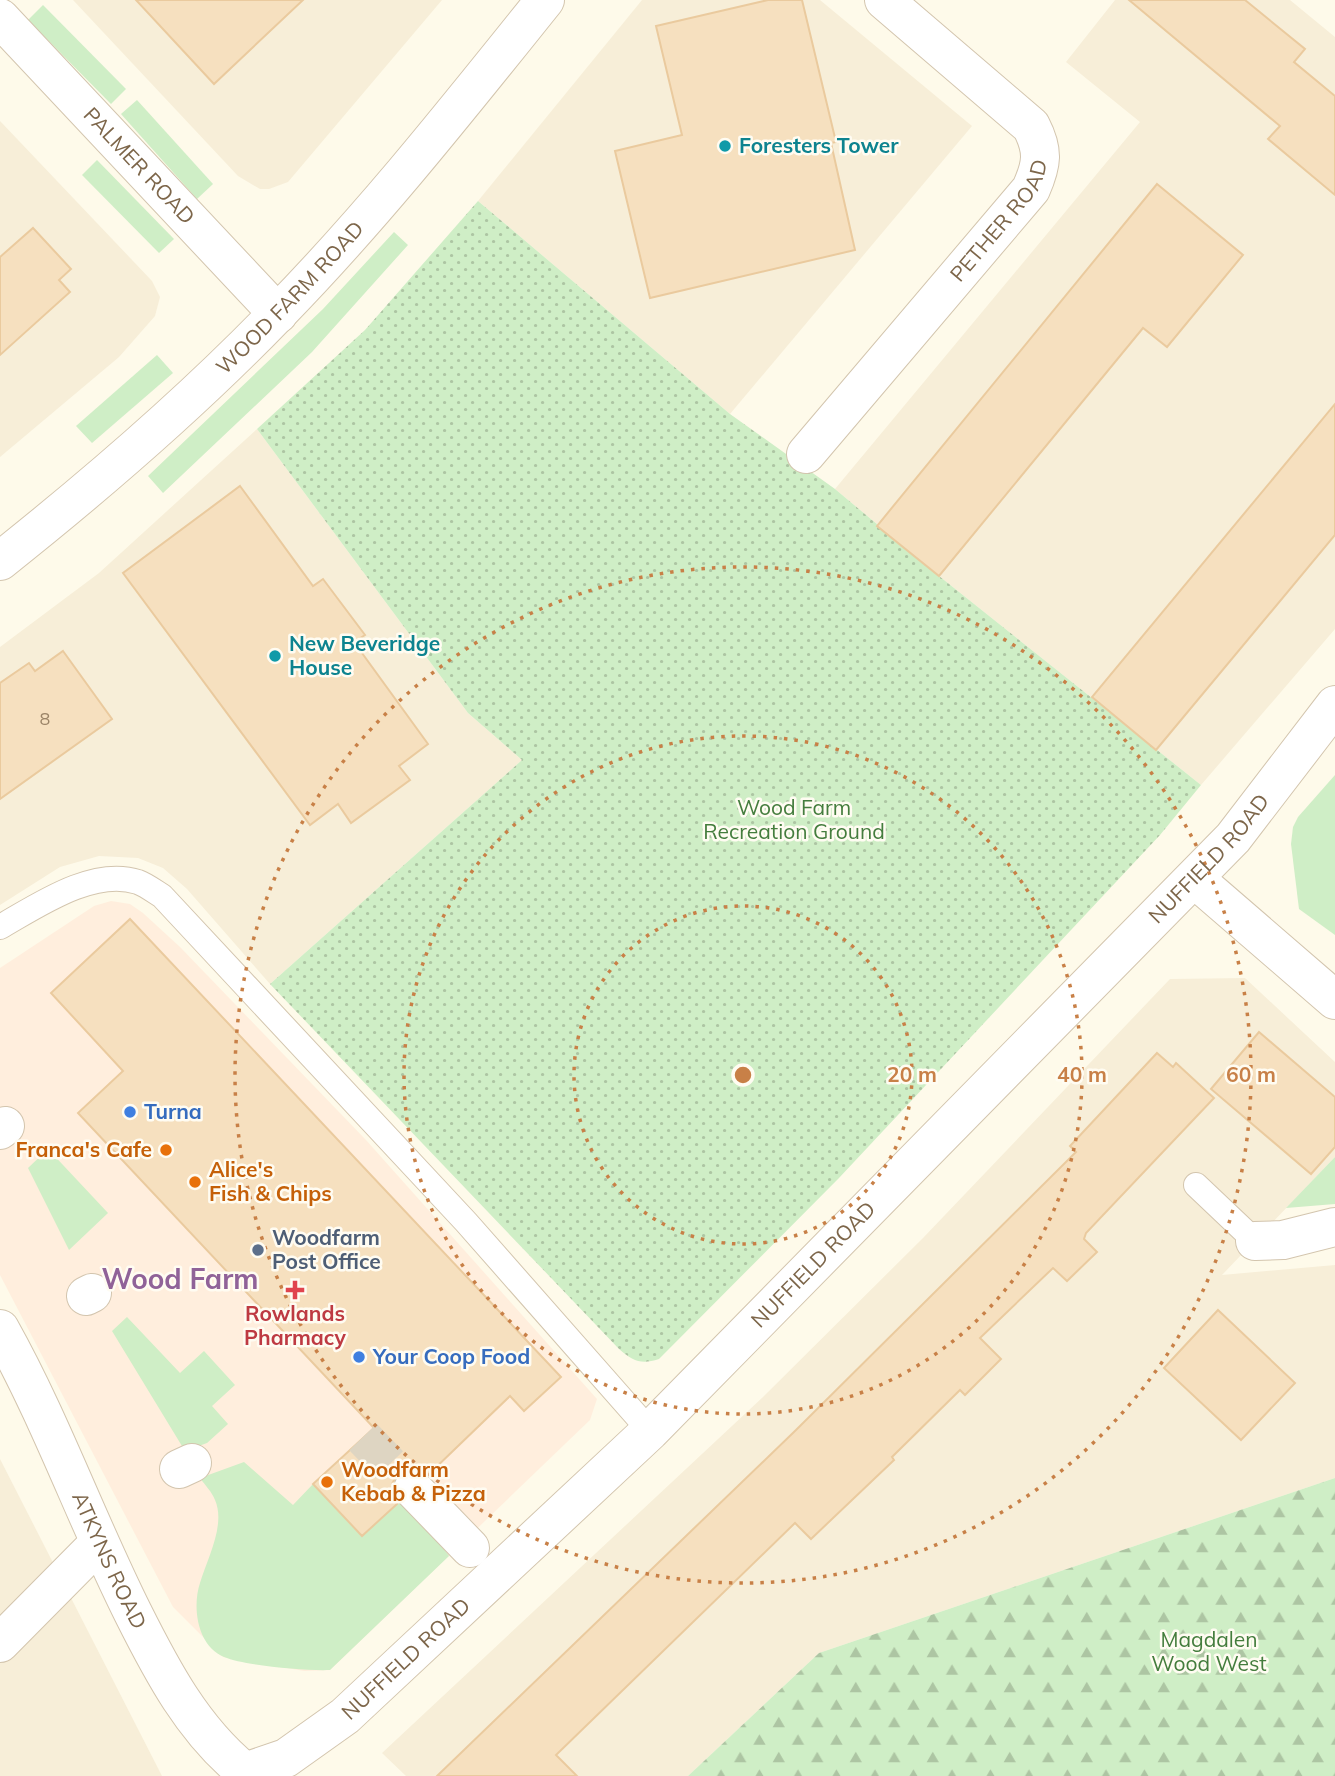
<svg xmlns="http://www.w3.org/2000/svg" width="1335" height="1776" font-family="Mulish,sans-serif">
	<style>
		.residential { fill: #f7eed8 }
		.commercial { fill: #fed }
		.green { fill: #cfeec6 }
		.forest { fill: url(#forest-firs) }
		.park { fill: url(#park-dots) }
		.building { fill: #f6e0bf; stroke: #eaca9e; stroke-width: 2 }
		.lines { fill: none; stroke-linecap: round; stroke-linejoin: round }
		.street-tunnel { stroke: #ded5c2; stroke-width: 38; stroke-dasharray: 38 19; stroke-linecap: butt }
		.lane-casing { stroke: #d3c5ae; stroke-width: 26 }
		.street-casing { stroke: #d3c5ae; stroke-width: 40 }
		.lane { stroke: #fff; stroke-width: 24 }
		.street { stroke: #fff; stroke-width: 38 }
		.ring { fill: none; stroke: #c88047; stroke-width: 3.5; stroke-dasharray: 3.5 7 }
		.culture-dot { fill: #0f9aa8; stroke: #fffcf2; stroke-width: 2.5 }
		.shop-dot { fill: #3f7fe0; stroke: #fffcf2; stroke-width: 2.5 }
		.food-dot { fill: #e8710a; stroke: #fffcf2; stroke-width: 2.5 }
		.service-dot { fill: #5c6f8a; stroke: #fffcf2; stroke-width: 2.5 }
		.health-dot { fill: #e0444e; stroke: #fffcf2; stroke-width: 2.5 }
		.labels { text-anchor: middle; stroke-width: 5; stroke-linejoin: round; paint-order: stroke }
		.number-label { font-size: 18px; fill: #9b8467 }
		.culture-label { font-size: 21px; font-weight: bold; fill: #0d838f; stroke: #fffcf2; text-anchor: start }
		.street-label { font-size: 21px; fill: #7d664a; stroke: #fffcf2 }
		.park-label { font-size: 21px; fill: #447d3d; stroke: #fffcf2 }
		.shop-label { font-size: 21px; font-weight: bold; fill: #366cbe; stroke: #fffcf2; text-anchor: start }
		.food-label { font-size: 21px; font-weight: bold; fill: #c56008; stroke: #fffcf2; text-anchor: start }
		.service-label { font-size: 21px; font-weight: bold; fill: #4e5e75; stroke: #fffcf2; text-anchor: start }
		.health-label { font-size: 21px; font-weight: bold; fill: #be3a42; stroke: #fffcf2 }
		.district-label { font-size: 28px; font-weight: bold; fill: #906298; stroke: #fffcf2 }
		.centre { fill: #c88047; stroke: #fffcf2; stroke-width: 3.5 }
		.ring-label { font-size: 21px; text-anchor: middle; font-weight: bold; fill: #c88047; stroke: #fffcf2; stroke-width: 5; stroke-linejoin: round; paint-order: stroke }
	</style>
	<defs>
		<pattern id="forest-firs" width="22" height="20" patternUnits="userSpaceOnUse" patternTransform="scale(1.75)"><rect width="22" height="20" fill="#cfeec6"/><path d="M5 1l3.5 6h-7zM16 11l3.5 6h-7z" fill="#adc5a3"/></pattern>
		<pattern id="park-dots" width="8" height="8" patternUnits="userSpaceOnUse" patternTransform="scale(1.75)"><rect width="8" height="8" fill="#cfeec6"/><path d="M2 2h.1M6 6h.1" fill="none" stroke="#adc5a3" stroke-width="1.8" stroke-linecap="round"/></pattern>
	</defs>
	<rect width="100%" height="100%" fill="#fefaea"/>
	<!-- residential -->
	<g class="residential">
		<path d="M 73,0 L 442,0 L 288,182 L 269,189 L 260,189 L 238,176 Z"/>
		<path d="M 642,0 L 820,0 L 972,126 L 730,414 L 478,201 Z"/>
		<path d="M 1115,0 L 1290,0 L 1335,37 L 1335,629 L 1201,785 L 939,576 L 835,489 L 1140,122 L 1066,62 Z"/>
		<path d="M 0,121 L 152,281 L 160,297 L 155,316 L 119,357 L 0,457 Z"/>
		<path d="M 257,429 L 468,713 L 522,760 L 270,984 L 187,889 L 163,868 L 138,858 L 99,856 L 60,867 L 0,905 L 0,647 L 99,573 Z"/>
		<path d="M 1245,978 L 1335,1062 L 1335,1157 L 1222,1275 L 1335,1265 L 1335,1478 L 819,1653 L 688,1776 L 406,1776 L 382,1753 L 763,1397 L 923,1238 L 1170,979 Z"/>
		<path d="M 0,1459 L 162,1776 L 0,1776 Z"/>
	</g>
	<!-- commercial -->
	<path class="commercial" d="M 111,901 L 130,904 L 143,913 L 180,947 L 366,1140 L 597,1399 L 590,1420 L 330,1670 L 304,1671 L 223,1657 L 173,1607 L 0,1275 L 0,968 L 94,906 Z"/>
	<!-- green -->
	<g class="green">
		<path d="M 43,5 L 126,89 L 111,104 L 28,20 Z"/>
		<path d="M 137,100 L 213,184 L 197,199 L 121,114 Z"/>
		<path d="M 97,160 L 174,239 L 159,253 L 82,175 Z"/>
		<path d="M 394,232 L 408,245 L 312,352 L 163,493 L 148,476 L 323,309 Z"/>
		<path d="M 157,355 L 173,373 L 92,443 L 76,426 Z"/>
		<path d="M 1335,775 L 1335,935 L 1299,909 L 1291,844 L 1293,827 L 1298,817 Z"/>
		<path d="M 48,1149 L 108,1213 L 69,1250 L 28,1168 Z"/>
		<path d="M 1335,1157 L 1335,1204 L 1286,1208 Z"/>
		<path d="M 127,1317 L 180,1373 L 204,1351 L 235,1385 L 212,1406 L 228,1424 L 207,1443 L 185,1451 L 112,1331 Z"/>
		<path d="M 244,1462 L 293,1505 L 313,1484 L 362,1536 L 406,1496 L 449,1556 L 330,1670 C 306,1671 246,1666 224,1657 C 197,1646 192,1607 200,1583 C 207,1559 226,1525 215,1500 C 212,1492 205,1485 200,1478 Z"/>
	</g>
	<!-- forest -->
	<path class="forest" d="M 1335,1478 L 1335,1776 L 688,1776 L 819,1653 Z"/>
	<!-- park -->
	<path class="park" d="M 478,201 L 730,414 L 835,489 L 939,576 L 1201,785 L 1160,835 L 839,1178 L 659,1359 C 641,1365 633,1361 619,1349 L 270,984 L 522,760 L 468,713 L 257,429 L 365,330 Z"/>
	<!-- building -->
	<g class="building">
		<path d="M 136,0 L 303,0 L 214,84 Z"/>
		<path d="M 768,0 L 802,0 L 836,142 L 831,143 L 855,250 L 650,298 L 615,151 L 682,135 L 656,26 Z"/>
		<path d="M 1129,0 L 1245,0 L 1305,49 L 1294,62 L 1335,96 L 1335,195 L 1268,139 L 1280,126 Z"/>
		<path d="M 1157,184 L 1243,255 L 1167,347 L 1143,328 L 939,576 L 877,526 Z"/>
		<path d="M 33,228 L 71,269 L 59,280 L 70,292 L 0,355 L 0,257 Z"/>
		<path d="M 1335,404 L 1335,535 L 1156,750 L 1092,697 Z"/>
		<path d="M 240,486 L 313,586 L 323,579 L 365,635 L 354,642 L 428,744 L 399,766 L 410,780 L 351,823 L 338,804 L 310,825 L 123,573 Z"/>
		<path d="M 63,651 L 112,719 L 0,799 L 0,683 L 29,663 L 35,671 Z"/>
		<path d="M 130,919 L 561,1377 L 524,1411 L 510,1396 L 429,1474 L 418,1468 L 408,1468 L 398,1473 L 392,1484 L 392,1494 L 397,1504 L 362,1536 L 313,1484 L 374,1428 L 78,1113 L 123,1071 L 51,993 Z"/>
		<path d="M 1259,1032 L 1335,1097 L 1335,1147 L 1311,1174 L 1211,1089 Z"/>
		<path d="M 1157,1053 L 1173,1067 L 1176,1063 L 1214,1098 L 1086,1233 L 1084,1239 L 1097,1252 L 1067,1281 L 1053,1268 L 980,1338 L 1001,1359 L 965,1395 L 960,1390 L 892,1457 L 894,1460 L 811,1539 L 795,1523 L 556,1755 L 577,1776 L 437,1776 L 796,1430 L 1076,1152 L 1070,1146 Z"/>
		<path d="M 1218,1310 L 1295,1383 L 1241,1440 L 1164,1368 Z"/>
	</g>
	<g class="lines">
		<!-- street-tunnel -->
		<path class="street-tunnel" d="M 363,1437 L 413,1489"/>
		<defs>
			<g id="lane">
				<path d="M 0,927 C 37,906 93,867 138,882 C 146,885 154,891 162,896 L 466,1222 L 650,1431"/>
				<path d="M 1196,1185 L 1255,1241"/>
			</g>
			<g id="street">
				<path id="s1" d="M 0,18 L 278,314"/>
				<path id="s2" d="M 806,454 L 1031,189 C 1042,164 1044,151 1031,126 L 884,0"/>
				<path id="s3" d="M 0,561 C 97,484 191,403 277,314 C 373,216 459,107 545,0"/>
				<path d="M 1195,879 L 1335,1000"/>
				<path d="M 0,1130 L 5,1126"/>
				<path d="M 1255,1241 L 1283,1240 L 1335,1227"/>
				<path d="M 86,1296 L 92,1293"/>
				<path id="s4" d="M 0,1329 C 51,1420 86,1519 133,1613 C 162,1671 193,1730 245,1772 L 286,1758 L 345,1716 L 650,1431 L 1233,838 L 1335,705"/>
				<path d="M 179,1469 L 192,1463"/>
				<path d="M 413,1489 L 470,1548"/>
				<path d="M 0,1643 L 98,1544"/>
			</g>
		</defs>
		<!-- lane casing -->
		<use href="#lane" class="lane-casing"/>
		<!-- street casing -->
		<use href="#street" class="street-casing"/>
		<!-- lane -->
		<use href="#lane" class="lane"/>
		<!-- street -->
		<use href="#street" class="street"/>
	</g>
	<!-- distance rings -->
	<g class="ring">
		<circle cx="743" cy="1075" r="169"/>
		<circle cx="743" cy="1075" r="339"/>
		<circle cx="743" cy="1075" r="508"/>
	</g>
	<!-- markers -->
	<g class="culture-dot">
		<circle cx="725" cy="146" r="7"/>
		<circle cx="275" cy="656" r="7"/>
	</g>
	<g class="shop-dot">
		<circle cx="130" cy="1112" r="7"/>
		<circle cx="359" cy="1357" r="7"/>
	</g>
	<g class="food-dot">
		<circle cx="166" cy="1150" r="7"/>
		<circle cx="195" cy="1182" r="7"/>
		<circle cx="327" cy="1482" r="7"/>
	</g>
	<circle class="service-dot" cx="258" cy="1250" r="7"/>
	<path class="health-dot" d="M291.5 1279.5h7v7h7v7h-7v7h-7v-7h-7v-7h7z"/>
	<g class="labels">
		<!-- number labels -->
		<g class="number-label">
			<text x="45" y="725">8</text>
		</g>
		<!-- culture labels -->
		<g class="culture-label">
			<text x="739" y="153">Foresters Tower</text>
			<text x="289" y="651">New Beveridge<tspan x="289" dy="24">House</tspan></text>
		</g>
		<!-- street labels -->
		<g class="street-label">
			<text dy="7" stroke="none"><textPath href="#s1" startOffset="203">PALMER ROAD</textPath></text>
			<text dy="7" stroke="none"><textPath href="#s2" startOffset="304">PETHER ROAD</textPath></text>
			<text dy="7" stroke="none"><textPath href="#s3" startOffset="392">WOOD FARM ROAD</textPath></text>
			<text dy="7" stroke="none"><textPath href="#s4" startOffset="1843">NUFFIELD ROAD</textPath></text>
			<text dy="7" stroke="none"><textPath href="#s4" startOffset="1276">NUFFIELD ROAD</textPath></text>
			<text dy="7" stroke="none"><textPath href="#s4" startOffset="256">ATKYNS ROAD</textPath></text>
			<text dy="7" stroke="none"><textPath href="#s4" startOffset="709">NUFFIELD ROAD</textPath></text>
		</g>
		<!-- park labels -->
		<g class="park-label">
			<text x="794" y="815">Wood Farm<tspan x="794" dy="24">Recreation Ground</tspan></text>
			<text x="1209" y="1647">Magdalen<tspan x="1209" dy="24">Wood West</tspan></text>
		</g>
		<!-- shop labels -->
		<g class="shop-label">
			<text x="144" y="1119">Turna</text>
			<text x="373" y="1364">Your Coop Food</text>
		</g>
		<!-- food labels -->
		<g class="food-label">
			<text x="152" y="1157" text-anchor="end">Franca's Cafe</text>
			<text x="209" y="1177">Alice's<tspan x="209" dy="24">Fish &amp; Chips</tspan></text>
			<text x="341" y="1477">Woodfarm<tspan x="341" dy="24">Kebab &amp; Pizza</tspan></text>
		</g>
		<!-- service labels -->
		<g class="service-label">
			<text x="272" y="1245">Woodfarm<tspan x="272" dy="24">Post Office</tspan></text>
		</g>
		<!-- health labels -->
		<g class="health-label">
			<text x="295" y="1321">Rowlands<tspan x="295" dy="24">Pharmacy</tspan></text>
		</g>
		<!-- district labels -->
		<g class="district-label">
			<text x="180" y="1289">Wood Farm</text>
		</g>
	</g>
	<circle cx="743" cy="1075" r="10" class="centre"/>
	<g class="ring-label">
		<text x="912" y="1082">20 m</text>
		<text x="1082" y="1082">40 m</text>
		<text x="1251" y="1082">60 m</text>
	</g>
</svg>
